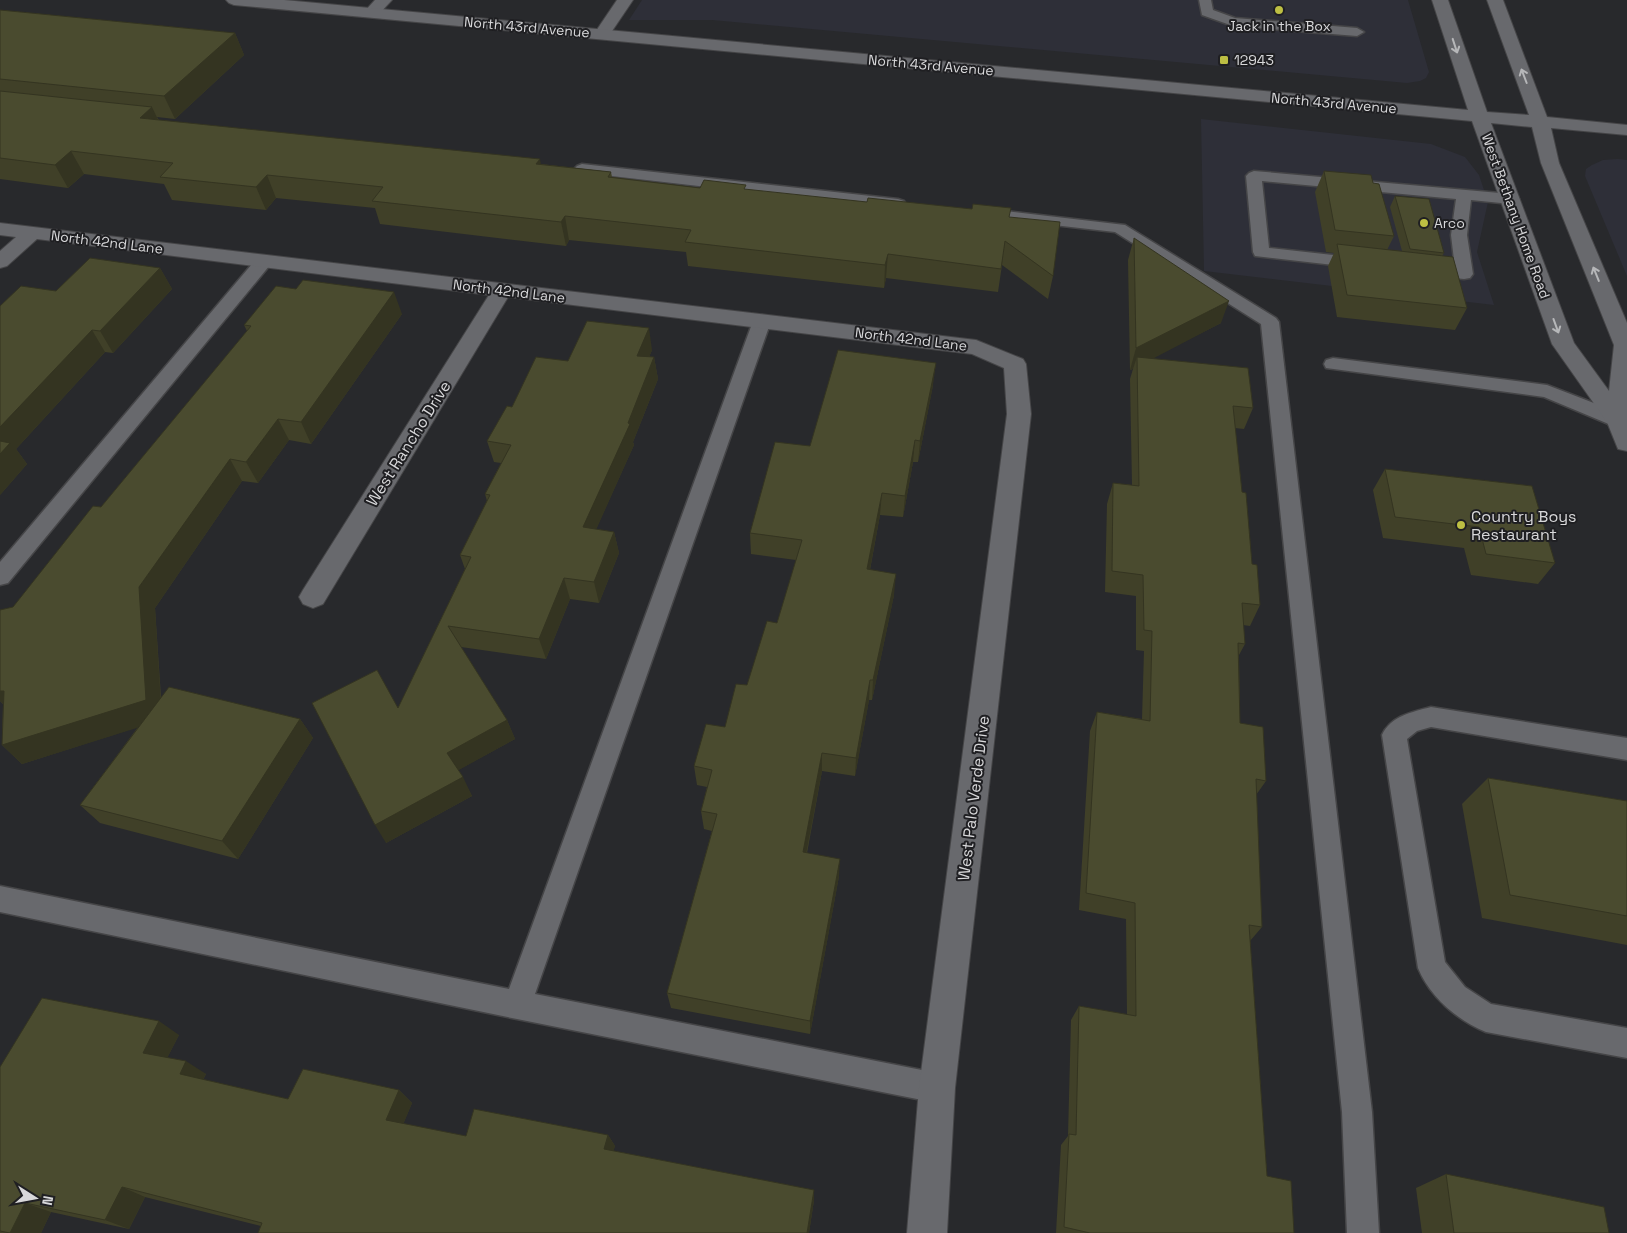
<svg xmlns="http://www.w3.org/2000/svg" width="1627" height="1233" font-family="'Space Grotesk',sans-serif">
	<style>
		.built { fill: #2e2f38 }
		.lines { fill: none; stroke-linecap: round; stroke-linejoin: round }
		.service-casing { stroke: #454547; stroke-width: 3 }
		.minor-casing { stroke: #454547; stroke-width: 2 }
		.secondary-casing { stroke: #454547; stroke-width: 2 }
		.service { fill: #68696d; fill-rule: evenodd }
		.minor { fill: #68696d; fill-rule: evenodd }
		.secondary { fill: #68696d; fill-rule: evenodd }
		.wall { fill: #404028 }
		.shaded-wall { fill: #343421 }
		.building { fill: #4a4b2f; stroke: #343421 }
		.oneway { stroke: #b6b7b9 }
		.poi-dot { fill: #bdbf43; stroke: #1f1f22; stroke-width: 2 }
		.labels { text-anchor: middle; stroke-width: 4; stroke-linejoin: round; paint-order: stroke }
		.far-poi-label { font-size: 14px; fill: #d8d8da; stroke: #1f1f22; text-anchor: start }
		.far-street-label { font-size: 14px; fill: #d8d8da; stroke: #1f1f22 }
		.street-label { font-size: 16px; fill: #d8d8da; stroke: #1f1f22 }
		.poi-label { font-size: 16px; fill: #d8d8da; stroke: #1f1f22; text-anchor: start }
	</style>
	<rect width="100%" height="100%" fill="#28292c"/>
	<!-- built -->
	<g class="built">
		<path d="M 642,0 L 1408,0 L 1429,72 L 1426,78 L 1420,81 L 1407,83 L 712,20 L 629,20 Z"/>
		<path d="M 1201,119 L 1431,144 L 1465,157 L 1479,175 L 1488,202 L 1477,252 L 1494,305 L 1204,271 Z"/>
		<path d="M 1618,159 L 1627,160 L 1627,276 L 1585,176 L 1586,169 L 1592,165 L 1603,160 Z"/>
	</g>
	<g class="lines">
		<defs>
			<g id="service">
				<path d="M 1199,0 L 1211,0 L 1213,10 L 1235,18 L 1357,28 L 1364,32 L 1357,36 L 1233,26 L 1202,15 Z"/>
				<path d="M 582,164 L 898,199 L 904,201 L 906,204 L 904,207 L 898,209 L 577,172 L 574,169 L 577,166 Z"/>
				<path d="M 1254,171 L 1511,194 L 1517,196 L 1519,199 L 1517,202 L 1511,204 L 1471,200 L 1467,235 L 1473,274 L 1470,278 L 1464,279 L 1426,275 L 1420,274 L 1417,270 L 1420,266 L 1426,265 L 1455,268 L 1451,235 L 1456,199 L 1262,181 L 1269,248 L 1360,258 L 1366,259 L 1368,263 L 1366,267 L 1360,268 L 1255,256 L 1253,252 L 1246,176 L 1249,173 Z"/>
				<path d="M 980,208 L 1125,225 L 1276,318 L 1279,322 L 1372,1112 L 1379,1233 L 1347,1233 L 1342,1112 L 1261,324 L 1115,232 L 974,216 L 972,213 L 974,210 Z"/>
				<path d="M 264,256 L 270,257 L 272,261 L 270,265 L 8,583 L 0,585 L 0,562 L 258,257 Z"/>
				<path d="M 762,315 L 768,317 L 771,321 L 535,994 L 937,1073 L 948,1077 L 952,1088 L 948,1099 L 937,1103 L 517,1019 L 0,912 L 0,886 L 509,989 L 753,321 L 756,317 Z"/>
				<path d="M 1333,358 L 1547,385 L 1625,415 L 1627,421 L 1625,425 L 1618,427 L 1611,425 L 1544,397 L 1326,368 L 1324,364 L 1326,360 Z"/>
				<path d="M 1431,707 L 1627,738 L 1627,760 L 1431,727 L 1417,731 L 1407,739 L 1445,962 L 1465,987 L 1491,1004 L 1627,1028 L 1627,1058 L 1486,1032 C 1457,1020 1430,997 1418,968 L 1382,735 C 1391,716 1412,712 1431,707 Z"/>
			</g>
			<g id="minor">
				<path d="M 375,0 L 392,0 L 378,15 L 366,15 L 364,12 Z"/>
				<path d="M 617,0 L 633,0 L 608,37 L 596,37 L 594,34 Z"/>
				<path d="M 0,223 L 976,340 L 1023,359 L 1026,364 L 1031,414 L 955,1088 L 947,1233 L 907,1233 L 919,1088 L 1007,414 L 1004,368 L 972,354 L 508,297 L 323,604 L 313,608 L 303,604 L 299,597 L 303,590 L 489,295 L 37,239 L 7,266 L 0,268 L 0,251 L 16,237 L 0,235 Z"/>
			</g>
			<path id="secondary" d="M 226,0 L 284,0 L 1468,110 L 1432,0 L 1448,0 L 1487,112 L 1529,115 L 1487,0 L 1503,0 L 1547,117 L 1627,125 L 1627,135 L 1551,128 L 1559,163 L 1627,323 L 1627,451 L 1618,449 L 1607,422 L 1552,344 L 1472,121 L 234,5 L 229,3 ZM 1491,123 L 1532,127 L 1541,163 L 1614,345 L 1609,391 L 1574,343 Z"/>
		</defs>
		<!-- service casing -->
		<use href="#service" class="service-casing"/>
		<!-- minor casing -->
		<use href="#minor" class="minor-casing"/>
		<!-- secondary casing -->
		<use href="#secondary" class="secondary-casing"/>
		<!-- service -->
		<use href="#service" class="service"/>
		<!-- minor -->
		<use href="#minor" class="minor"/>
		<!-- secondary -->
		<use href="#secondary" class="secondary"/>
	</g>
	<!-- wall -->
	<g class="wall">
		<path d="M 0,10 L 235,33 L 244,55 L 175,119 L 157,117 L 159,120 L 611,172 L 612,177 L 700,188 L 746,190 L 1009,217 L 1053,276 L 1048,299 L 1002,265 L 998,292 L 886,278 L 884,288 L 688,266 L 686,252 L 569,240 L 566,246 L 380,224 L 375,208 L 276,198 L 266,210 L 172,200 L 164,184 L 84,174 L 68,188 L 0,179 Z"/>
		<path d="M 1324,171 L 1373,183 L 1394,236 L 1387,250 L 1402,251 L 1390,207 L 1395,196 L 1444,253 L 1442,256 L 1467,308 L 1455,330 L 1337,317 L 1328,266 L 1334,253 L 1326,252 L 1315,192 Z"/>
		<path d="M 1134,238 L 1221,323 L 1152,358 L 1253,408 L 1244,429 L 1235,428 L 1242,492 L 1252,564 L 1260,605 L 1250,626 L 1243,625 L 1245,644 L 1239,655 L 1240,723 L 1266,781 L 1256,795 L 1262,927 L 1250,941 L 1267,1176 L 1294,1233 L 1056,1233 L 1061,1145 L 1068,1136 L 1071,1020 L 1079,1006 L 1127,1015 L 1126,919 L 1079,910 L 1090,731 L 1097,712 L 1142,719 L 1144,651 L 1136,650 L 1136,596 L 1105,592 L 1107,504 L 1113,483 L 1132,485 L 1130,379 L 1133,369 L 1130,370 L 1128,260 Z"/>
		<path d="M 160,268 L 172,289 L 113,353 L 105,352 L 16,449 L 27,464 L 0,495 L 56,291 Z"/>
		<path d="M 402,314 L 311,444 L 289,440 L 258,483 L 242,481 L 155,608 L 161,697 L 300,719 L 313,738 L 238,859 L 100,823 L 80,805 L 138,727 L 22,764 L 2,745 L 3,704 L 0,701 L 0,610 L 13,607 L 101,507 L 247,331 L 244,325 Z"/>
		<path d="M 652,350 L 649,357 L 654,357 L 658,379 L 633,442 L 634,445 L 596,529 L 614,532 L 619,553 L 599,603 L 570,599 L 546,659 L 461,647 L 507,720 L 515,739 L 458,770 L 472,796 L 386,843 L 398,708 L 465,569 L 460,555 L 487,501 L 485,494 L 501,463 L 494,462 L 487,441 L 512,407 L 568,361 Z"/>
		<path d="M 933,385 L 918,462 L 913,462 L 903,517 L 880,515 L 870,570 L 894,595 L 872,700 L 869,700 L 855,776 L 822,771 L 807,853 L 839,876 L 810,1034 L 671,1008 L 667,993 L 712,831 L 704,829 L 701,811 L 707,787 L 697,785 L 694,766 L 725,727 L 747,685 L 777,623 L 796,560 L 751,554 L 750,533 L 810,446 Z"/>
		<path d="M 1385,469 L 1555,563 L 1538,584 L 1471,575 L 1464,548 L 1383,538 L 1373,490 Z"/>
		<path d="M 1488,778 L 1627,801 L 1627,945 L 1482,918 L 1462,804 Z"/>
		<path d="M 179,1035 L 167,1058 L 206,1074 L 203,1080 L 288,1099 L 399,1090 L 412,1103 L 403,1124 L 466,1136 L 608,1135 L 615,1146 L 613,1151 L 814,1200 L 809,1233 L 258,1233 L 261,1226 L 145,1197 L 129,1229 L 51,1212 L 41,1233 L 0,1233 L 0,1067 Z"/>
		<path d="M 1446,1174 L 1609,1233 L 1422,1233 L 1416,1188 Z"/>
	</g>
	<!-- shaded-wall -->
	<g class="shaded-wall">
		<path d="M 235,33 L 244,55 L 175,119 L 164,96 Z"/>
		<path d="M 152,107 L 163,130 L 140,118 Z"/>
		<path d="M 71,151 L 84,174 L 68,188 L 55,165 Z"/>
		<path d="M 540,159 L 544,182 L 536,164 Z"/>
		<path d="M 267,175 L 276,198 L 266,210 L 256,187 Z"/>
		<path d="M 565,216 L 569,240 L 566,246 L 561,222 Z"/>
		<path d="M 888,254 L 886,278 L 884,288 L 885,265 Z"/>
		<path d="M 160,268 L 172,289 L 113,353 L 100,331 Z"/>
		<path d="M 394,292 L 402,314 L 311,444 L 301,422 Z"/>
		<path d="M 1229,301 L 1221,323 L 1137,367 L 1137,357 L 1133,369 L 1130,370 L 1136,348 Z"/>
		<path d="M 649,328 L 652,350 L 641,377 L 637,356 Z"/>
		<path d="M 92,330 L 105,352 L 16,449 L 27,464 L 0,495 L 0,427 Z"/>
		<path d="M 654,357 L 658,379 L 633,442 L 634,445 L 588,548 L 583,527 L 628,423 Z"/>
		<path d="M 936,363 L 933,385 L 918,462 L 920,441 Z"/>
		<path d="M 278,419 L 289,440 L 258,483 L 246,462 Z"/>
		<path d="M 915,440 L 913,462 L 903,517 L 905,496 Z"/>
		<path d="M 230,459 L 242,481 L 155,608 L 162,720 L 22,764 L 2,745 L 139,587 Z"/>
		<path d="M 882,493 L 880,515 L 866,590 L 867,569 Z"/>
		<path d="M 614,532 L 619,553 L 599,603 L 594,582 Z"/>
		<path d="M 896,574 L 894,595 L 872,700 L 873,680 Z"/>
		<path d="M 564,578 L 570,599 L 546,659 L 539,639 Z"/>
		<path d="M 870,680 L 869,700 L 855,776 L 856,758 Z"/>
		<path d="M 0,691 L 4,691 L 13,713 L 0,701 Z"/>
		<path d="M 300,719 L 313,738 L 238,859 L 222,841 Z"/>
		<path d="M 507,720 L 515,739 L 457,771 L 447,753 Z"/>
		<path d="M 822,753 L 822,771 L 803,870 L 803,852 Z"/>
		<path d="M 463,777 L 472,796 L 386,843 L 375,825 Z"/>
		<path d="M 840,859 L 839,876 L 810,1034 L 810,1021 Z"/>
		<path d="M 159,1021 L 179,1035 L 163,1066 L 143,1053 Z"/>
		<path d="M 186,1061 L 206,1074 L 199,1087 L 180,1074 Z"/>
		<path d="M 399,1090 L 412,1103 L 400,1132 L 386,1120 Z"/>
		<path d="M 608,1135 L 615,1146 L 611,1160 L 604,1149 Z"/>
		<path d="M 122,1187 L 145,1197 L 129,1229 L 105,1220 Z"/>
		<path d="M 814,1190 L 814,1200 L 809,1233 L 807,1233 Z"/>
		<path d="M 25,1203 L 51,1212 L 41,1233 L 10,1233 Z"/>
	</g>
	<!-- building -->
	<g class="building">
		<path d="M 0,10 L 235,33 L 164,96 L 0,79 Z"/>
		<path d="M 0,91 L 152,107 L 140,118 L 540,159 L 536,164 L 611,172 L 608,177 L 700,188 L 704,180 L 746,185 L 744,189 L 867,202 L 868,198 L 972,209 L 973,204 L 1011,208 L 1009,217 L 1060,222 L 1053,276 L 1005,241 L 1001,269 L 888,254 L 885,265 L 685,242 L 691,230 L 565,216 L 561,222 L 372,201 L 383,187 L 267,175 L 256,187 L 160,177 L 173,163 L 71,151 L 55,165 L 0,158 Z"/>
		<path d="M 1324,171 L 1371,175 L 1373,183 L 1379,184 L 1394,236 L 1335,230 Z"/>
		<path d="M 1395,196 L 1429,199 L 1444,253 L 1410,249 Z"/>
		<path d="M 1134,238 L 1229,301 L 1136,348 Z"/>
		<path d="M 1337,244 L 1453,257 L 1467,308 L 1347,295 Z"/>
		<path d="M 90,258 L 160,268 L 100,331 L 92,330 L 0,427 L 0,306 L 21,286 L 56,291 Z"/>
		<path d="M 303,280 L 394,292 L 301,422 L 278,419 L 246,462 L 230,459 L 139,587 L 146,700 L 2,745 L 4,691 L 0,691 L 0,610 L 13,607 L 93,506 L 101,507 L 251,326 L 244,325 L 276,286 L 296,289 Z"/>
		<path d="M 587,321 L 649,328 L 637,356 L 654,357 L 628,423 L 630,424 L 583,527 L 614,532 L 594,582 L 564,578 L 539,639 L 448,626 L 507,720 L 447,753 L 463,777 L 375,825 L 312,703 L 377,670 L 398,708 L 471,557 L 460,555 L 490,495 L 485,494 L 511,445 L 487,441 L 507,406 L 512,407 L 536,357 L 568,361 Z"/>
		<path d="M 838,350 L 936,363 L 920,441 L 915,440 L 905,496 L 882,493 L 867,569 L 896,574 L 873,680 L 870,680 L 856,758 L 822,753 L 803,852 L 840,859 L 810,1021 L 667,993 L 717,814 L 701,811 L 712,770 L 694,766 L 706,724 L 725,727 L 736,684 L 747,685 L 767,621 L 777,623 L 802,540 L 750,533 L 775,442 L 810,446 Z"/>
		<path d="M 1137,357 L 1248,368 L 1253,408 L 1233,406 L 1242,492 L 1246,493 L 1252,564 L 1257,565 L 1260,605 L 1242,603 L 1245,644 L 1238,643 L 1240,723 L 1263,727 L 1266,781 L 1256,779 L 1262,927 L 1249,925 L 1267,1176 L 1291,1181 L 1294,1233 L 1090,1233 L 1064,1227 L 1069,1134 L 1076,1135 L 1079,1006 L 1136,1016 L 1135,903 L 1086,893 L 1097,712 L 1150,721 L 1152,631 L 1144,630 L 1143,575 L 1112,571 L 1113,483 L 1139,486 Z"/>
		<path d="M 0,441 L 10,443 L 0,454 Z"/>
		<path d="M 1385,469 L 1532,486 L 1555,563 L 1486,554 L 1479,527 L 1395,517 Z"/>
		<path d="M 169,687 L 300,719 L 222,841 L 80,805 Z"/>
		<path d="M 1488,778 L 1627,801 L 1627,916 L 1510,895 Z"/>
		<path d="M 42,998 L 159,1021 L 143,1053 L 186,1061 L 180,1074 L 288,1099 L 303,1069 L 399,1090 L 386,1120 L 466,1136 L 474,1109 L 608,1135 L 604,1149 L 814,1190 L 807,1233 L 258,1233 L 262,1223 L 122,1187 L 105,1220 L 25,1203 L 10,1233 L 0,1231 L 0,1067 Z"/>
		<path d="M 1446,1174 L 1604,1207 L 1609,1233 L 1454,1233 Z"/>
	</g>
	<!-- one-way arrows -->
	<defs><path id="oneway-shaft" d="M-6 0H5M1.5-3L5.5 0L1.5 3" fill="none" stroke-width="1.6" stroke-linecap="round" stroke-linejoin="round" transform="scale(1.25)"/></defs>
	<g class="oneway">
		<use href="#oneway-shaft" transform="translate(1455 46) rotate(72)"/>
		<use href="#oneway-shaft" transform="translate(1524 76) rotate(-111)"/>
		<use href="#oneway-shaft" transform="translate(1596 274) rotate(-112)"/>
		<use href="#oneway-shaft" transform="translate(1556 326) rotate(70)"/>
	</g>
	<!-- markers -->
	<g class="poi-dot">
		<circle cx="1279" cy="10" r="5"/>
		<rect x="1219" y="55" width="10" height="10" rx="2.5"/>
		<circle cx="1424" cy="223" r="5"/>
		<circle cx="1461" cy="525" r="5"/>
	</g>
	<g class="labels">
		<!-- far-poi labels -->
		<g class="far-poi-label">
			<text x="1279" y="31" text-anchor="middle">Jack in the Box</text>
			<text x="1234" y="65">12943</text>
			<text x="1434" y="228">Arco</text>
		</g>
		<!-- far-street labels -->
		<g class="far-street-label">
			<text transform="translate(527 27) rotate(5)" y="5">North 43rd Avenue</text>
			<text transform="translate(931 65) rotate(5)" y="5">North 43rd Avenue</text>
			<text transform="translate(1334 103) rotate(5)" y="5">North 43rd Avenue</text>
			<text transform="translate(1516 216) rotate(70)" y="5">West Bethany Home Road</text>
			<text transform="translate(107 242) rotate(7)" y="5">North 42nd Lane</text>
			<text transform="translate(509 291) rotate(7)" y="5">North 42nd Lane</text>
			<text transform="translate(911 339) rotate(7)" y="5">North 42nd Lane</text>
		</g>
		<!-- street labels -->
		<g class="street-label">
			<text transform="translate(408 443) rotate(-58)" y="6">West Rancho Drive</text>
			<text transform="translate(973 798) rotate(-83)" y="6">West Palo Verde Drive</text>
		</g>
		<!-- poi labels -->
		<g class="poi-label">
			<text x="1471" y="522">Country Boys<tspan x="1471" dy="18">Restaurant</tspan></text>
		</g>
	</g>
	<!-- north arrow -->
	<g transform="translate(35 1198) rotate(101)" stroke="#1f1f22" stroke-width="4" paint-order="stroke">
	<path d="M0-4L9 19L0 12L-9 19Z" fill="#d8d8da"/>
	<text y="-8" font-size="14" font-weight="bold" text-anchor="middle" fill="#d8d8da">N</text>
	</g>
</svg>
